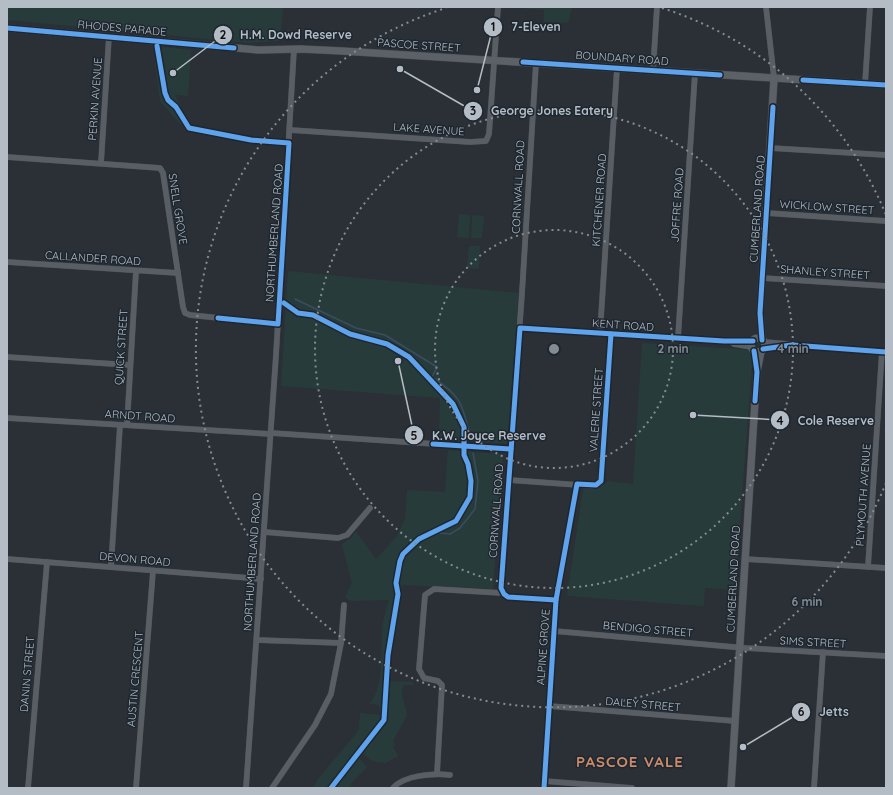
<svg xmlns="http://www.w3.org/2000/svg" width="893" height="795" font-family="Quicksand,sans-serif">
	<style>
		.green { fill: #283b3b }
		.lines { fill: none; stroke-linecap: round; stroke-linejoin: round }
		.stream { stroke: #3a4d5e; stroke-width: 1.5 }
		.minor-casing { stroke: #484c50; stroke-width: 6 }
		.major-casing { stroke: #474d52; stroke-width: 8 }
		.minor { stroke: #595e64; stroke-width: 5.5 }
		.major { stroke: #5b6166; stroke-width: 7 }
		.cycleway-casing { stroke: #1e2730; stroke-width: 8 }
		.cycleway { stroke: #60a3ed; stroke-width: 5 }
		.ring { fill: none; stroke: #848c93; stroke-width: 2; stroke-dasharray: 2 4 }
		.labels { text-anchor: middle; stroke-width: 3; stroke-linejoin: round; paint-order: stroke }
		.street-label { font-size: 11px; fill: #b4bdc6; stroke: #1e2730 }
		.district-label { font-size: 15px; font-weight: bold; letter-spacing: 1px; fill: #cc8a69; stroke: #1e2730 }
		.centre { fill: #848c93; stroke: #1e2730; stroke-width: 2 }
		.ring-label { font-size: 12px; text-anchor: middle; font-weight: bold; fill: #848c93; stroke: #1e2730; stroke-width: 3; stroke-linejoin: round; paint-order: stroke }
		.leader { fill: none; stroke: #b4bdc6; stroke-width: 1.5 }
		.callout-dot { fill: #b4bdc6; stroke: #1e2730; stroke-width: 1.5 }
		.mark-label { font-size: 12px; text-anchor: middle; font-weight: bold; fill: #111 }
		.callout-label { font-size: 12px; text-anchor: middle; font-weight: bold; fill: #b4bdc6; stroke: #1e2730; stroke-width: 3; stroke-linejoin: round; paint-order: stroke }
	</style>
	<rect width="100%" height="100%" fill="#2a3035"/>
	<!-- green -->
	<g class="green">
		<path d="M 7,7 L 283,7 L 280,41 L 248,43 L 7,20 Z"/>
		<path d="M 507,7 L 572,7 L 568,23 L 544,22 L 544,10 Z"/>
		<path d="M 153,46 L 191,50 L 188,96 L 175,95 L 187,119 L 181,125 L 160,101 Z"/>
		<path d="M 459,214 L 470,215 L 469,238 L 457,237 Z"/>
		<path d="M 472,215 L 484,216 L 482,238 L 471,238 Z"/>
		<path d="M 469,246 L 480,246 L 479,269 L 467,268 Z"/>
		<path d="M 288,271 L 519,293 L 507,444 L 439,438 L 440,398 L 281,386 Z"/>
		<path d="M 642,343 L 753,350 L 735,590 L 705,588 L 704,606 L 567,596 L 583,489 L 599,488 L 608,481 L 633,484 Z"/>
		<path d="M 448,450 L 500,454 L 503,457 L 493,589 L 402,585 L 393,625 L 389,681 L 413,682 L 413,685 L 403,685 L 402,695 L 407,715 L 393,741 L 395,745 L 392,745 L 398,756 L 384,764 L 383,762 C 373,764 368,758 361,752 L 357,756 L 367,767 L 352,782 L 349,788 L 313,788 L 318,779 L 359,730 L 360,713 L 380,715 L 379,705 L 370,704 C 385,683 380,657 382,634 C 382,622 386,611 389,600 L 351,601 L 345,598 L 353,580 L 351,580 L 342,544 L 351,538 L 356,532 L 376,559 L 397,536 L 405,519 L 407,490 L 445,492 Z"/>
	</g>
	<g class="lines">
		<!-- stream -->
		<g class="stream">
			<path d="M 295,299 L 356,328 L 385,335 L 437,367 L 432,377 C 464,398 462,405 471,440"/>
			<path d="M 440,533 L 450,534 L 460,528 L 475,509 L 478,481 L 473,453"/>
		</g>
		<defs>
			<g id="minor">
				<path d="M 766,7 L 774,78"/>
				<path d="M 536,63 L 522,293 L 501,588 L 504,594 L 508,597 L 556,600"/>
				<path d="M 653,70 L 657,7"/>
				<path d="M 865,84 L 870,7"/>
				<path d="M 189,128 L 251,140 L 289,143"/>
				<path d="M 290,130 L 470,142 L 486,141 L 489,134 L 498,7"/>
				<path d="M 770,148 L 886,155"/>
				<path d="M 7,157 L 160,168 L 163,173 L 183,307 L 185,313 L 190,315 L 278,324"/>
				<path d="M 101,163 L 109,36"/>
				<path d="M 766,213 L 886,221"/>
				<path d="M 7,262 L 178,273"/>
				<path d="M 762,278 L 886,286"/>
				<path d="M 520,328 L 724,341 L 753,341"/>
				<path d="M 600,333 L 617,68"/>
				<path d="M 678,338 L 695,73"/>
				<path d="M 764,342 L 886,352"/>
				<path d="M 734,344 L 752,347"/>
				<path d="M 763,349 L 782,346"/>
				<path d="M 7,357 L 130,365"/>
				<path d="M 7,418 L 271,434"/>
				<path d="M 127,425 L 136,271"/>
				<path d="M 271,433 L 511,449"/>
				<path d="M 509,480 L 593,486 L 600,483 L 611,334"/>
				<path d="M 264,532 L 338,538 L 347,535 L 370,508"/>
				<path d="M 7,559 L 261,579"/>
				<path d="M 745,559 L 886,568"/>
				<path d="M 111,567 L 120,425"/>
				<path d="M 868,567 L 882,351"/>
				<path d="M 554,631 L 745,648 L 886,656"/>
				<path d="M 257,640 L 341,643"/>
				<path d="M 549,706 L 735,721"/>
				<path d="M 437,774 L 442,685 L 438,681 L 424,678 L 419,669 L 425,595 L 434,589 L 502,593"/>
				<path d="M 544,781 L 632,788"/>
				<path d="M 28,788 L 47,562"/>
				<path d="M 136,788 L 153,571"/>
				<path d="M 246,788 L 276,355 L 294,49"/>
				<path d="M 272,788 L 315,725 L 331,694 L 341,643 L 344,605"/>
				<path d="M 393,788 C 404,775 434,773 450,775"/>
				<path d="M 544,788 L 556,600 L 577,484"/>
				<path d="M 814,788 L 823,652"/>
			</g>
			<g id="major">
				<path d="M 7,28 L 258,50 L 301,49 L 342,51 L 886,85"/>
				<circle cx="758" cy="345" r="7"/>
				<path d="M 762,340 L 760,313 L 774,78"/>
				<path d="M 731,788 L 755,401 L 757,372 L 761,351"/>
			</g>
		</defs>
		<!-- minor casing -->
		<use href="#minor" class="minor-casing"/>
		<!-- major casing -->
		<use href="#major" class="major-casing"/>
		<!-- minor -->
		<use href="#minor" class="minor"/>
		<!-- major -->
		<use href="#major" class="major"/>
		<defs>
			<g id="cycleway">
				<path d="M 7,28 L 234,48"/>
				<path d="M 157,46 L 165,93 L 168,100 L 176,107 L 189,128 L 251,140 L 289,143 L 278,324 L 218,318"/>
				<path d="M 523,62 L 720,75"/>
				<path d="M 803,80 L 886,85"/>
				<path d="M 284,303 L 298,313 L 313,315 L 350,334 L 387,344 L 409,357 L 453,404 L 464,427 L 464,455 L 468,464 L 471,481 L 470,497 L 456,521 L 419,539 L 403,554 L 400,561 L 396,583 L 398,594 L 388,655 L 384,720 L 331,788"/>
				<path d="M 762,340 L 760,313 L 773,107"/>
				<path d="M 763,349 L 792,345 L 886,352"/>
				<path d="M 754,351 L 757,372 L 755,401"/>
				<path d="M 433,444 L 511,449"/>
				<path d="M 556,600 L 508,597 L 504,594 L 501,588 L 520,328 L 724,341 L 753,341"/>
				<path d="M 544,788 L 556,600 L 577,484 L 596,485 L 601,481 L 611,334"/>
			</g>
		</defs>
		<!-- cycleway casing -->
		<use href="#cycleway" class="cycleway-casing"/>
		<!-- cycleway -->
		<use href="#cycleway" class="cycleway"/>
	</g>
	<!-- distance rings -->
	<g class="ring">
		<circle cx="554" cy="349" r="119"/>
		<circle cx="554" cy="349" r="239"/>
		<path d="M886 483A358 358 0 1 1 446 8M662 8A358 358 0 0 1 886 215"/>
	</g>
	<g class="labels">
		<!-- street labels -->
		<g class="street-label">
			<text transform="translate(122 28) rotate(5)" y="4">RHODES PARADE</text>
			<text transform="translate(419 45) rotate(4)" y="4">PASCOE STREET</text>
			<text transform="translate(622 58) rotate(4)" y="4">BOUNDARY ROAD</text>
			<text transform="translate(95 99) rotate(-86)" y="4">PERKIN AVENUE</text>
			<text transform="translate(429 129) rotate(4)" y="4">LAKE AVENUE</text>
			<text transform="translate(518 187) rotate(-87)" y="4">CORNWALL ROAD</text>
			<text transform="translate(599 200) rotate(-86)" y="4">KITCHENER ROAD</text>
			<text transform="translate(677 205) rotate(-86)" y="4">JOFFRE ROAD</text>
			<text transform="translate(827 207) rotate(4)" y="4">WICKLOW STREET</text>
			<text transform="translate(178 209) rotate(81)" y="4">SNELL GROVE</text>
			<text transform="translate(757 209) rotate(-86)" y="4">CUMBERLAND ROAD</text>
			<text transform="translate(274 233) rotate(-86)" y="4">NORTHUMBERLAND ROAD</text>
			<text transform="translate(93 258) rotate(4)" y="4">CALLANDER ROAD</text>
			<text transform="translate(825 272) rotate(4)" y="4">SHANLEY STREET</text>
			<text transform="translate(623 325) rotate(4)" y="4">KENT ROAD</text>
			<text transform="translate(121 347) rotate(-86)" y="4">QUICK STREET</text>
			<text transform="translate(596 410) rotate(-86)" y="4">VALERIE STREET</text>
			<text transform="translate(140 416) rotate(4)" y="4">ARNDT ROAD</text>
			<text transform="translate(863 495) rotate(-86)" y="4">PLYMOUTH AVENUE</text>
			<text transform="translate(496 511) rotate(-86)" y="4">CORNWALL ROAD</text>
			<text transform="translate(135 559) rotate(5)" y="4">DEVON ROAD</text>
			<text transform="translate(252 562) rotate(-86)" y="4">NORTHUMBERLAND ROAD</text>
			<text transform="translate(733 579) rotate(-87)" y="4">CUMBERLAND ROAD</text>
			<text transform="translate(648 629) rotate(5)" y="4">BENDIGO STREET</text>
			<text transform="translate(813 642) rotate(3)" y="4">SIMS STREET</text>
			<text transform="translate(543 647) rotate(-86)" y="4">ALPINE GROVE</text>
			<text transform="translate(27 674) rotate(-85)" y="4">DANIN STREET</text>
			<text transform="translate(135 679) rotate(-85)" y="4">AUSTIN CRESCENT</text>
			<text transform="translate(643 704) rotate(5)" y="4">DALEY STREET</text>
		</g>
		<!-- district labels -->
		<g class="district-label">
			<text x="630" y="767">PASCOE VALE</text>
		</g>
	</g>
	<circle cx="554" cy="349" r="6" class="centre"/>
	<g class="ring-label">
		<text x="673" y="353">2 min</text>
		<text x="793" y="353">4 min</text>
		<text x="807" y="606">6 min</text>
	</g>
	<!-- callouts -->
	<path class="leader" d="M477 90L493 27M173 73L223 35M400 69L473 111M693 415L780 420M398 361L414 435M743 747L801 712"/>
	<g class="callout-dot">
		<circle cx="477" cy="90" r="4"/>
		<circle cx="173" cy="73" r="4"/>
		<circle cx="400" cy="69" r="4"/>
		<circle cx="693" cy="415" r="4"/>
		<circle cx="398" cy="361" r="4"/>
		<circle cx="743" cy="747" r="4"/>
		<circle cx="493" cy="27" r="10"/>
		<circle cx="223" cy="35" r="10"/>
		<circle cx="473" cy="111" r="10"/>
		<circle cx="780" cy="420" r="10"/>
		<circle cx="414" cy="435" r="10"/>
		<circle cx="801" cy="712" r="10"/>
	</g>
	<g class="mark-label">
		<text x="493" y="31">1</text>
		<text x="223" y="39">2</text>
		<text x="473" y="115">3</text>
		<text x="780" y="425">4</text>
		<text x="414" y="440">5</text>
		<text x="801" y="716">6</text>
	</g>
	<g class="callout-label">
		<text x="536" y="31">7-Eleven</text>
		<text x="296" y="39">H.M. Dowd Reserve</text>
		<text x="552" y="115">George Jones Eatery</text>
		<text x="836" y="425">Cole Reserve</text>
		<text x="489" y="440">K.W. Joyce Reserve</text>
		<text x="834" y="716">Jetts</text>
	</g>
	<!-- border -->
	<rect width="893" height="795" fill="none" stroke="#b4bdc6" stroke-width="16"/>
</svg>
